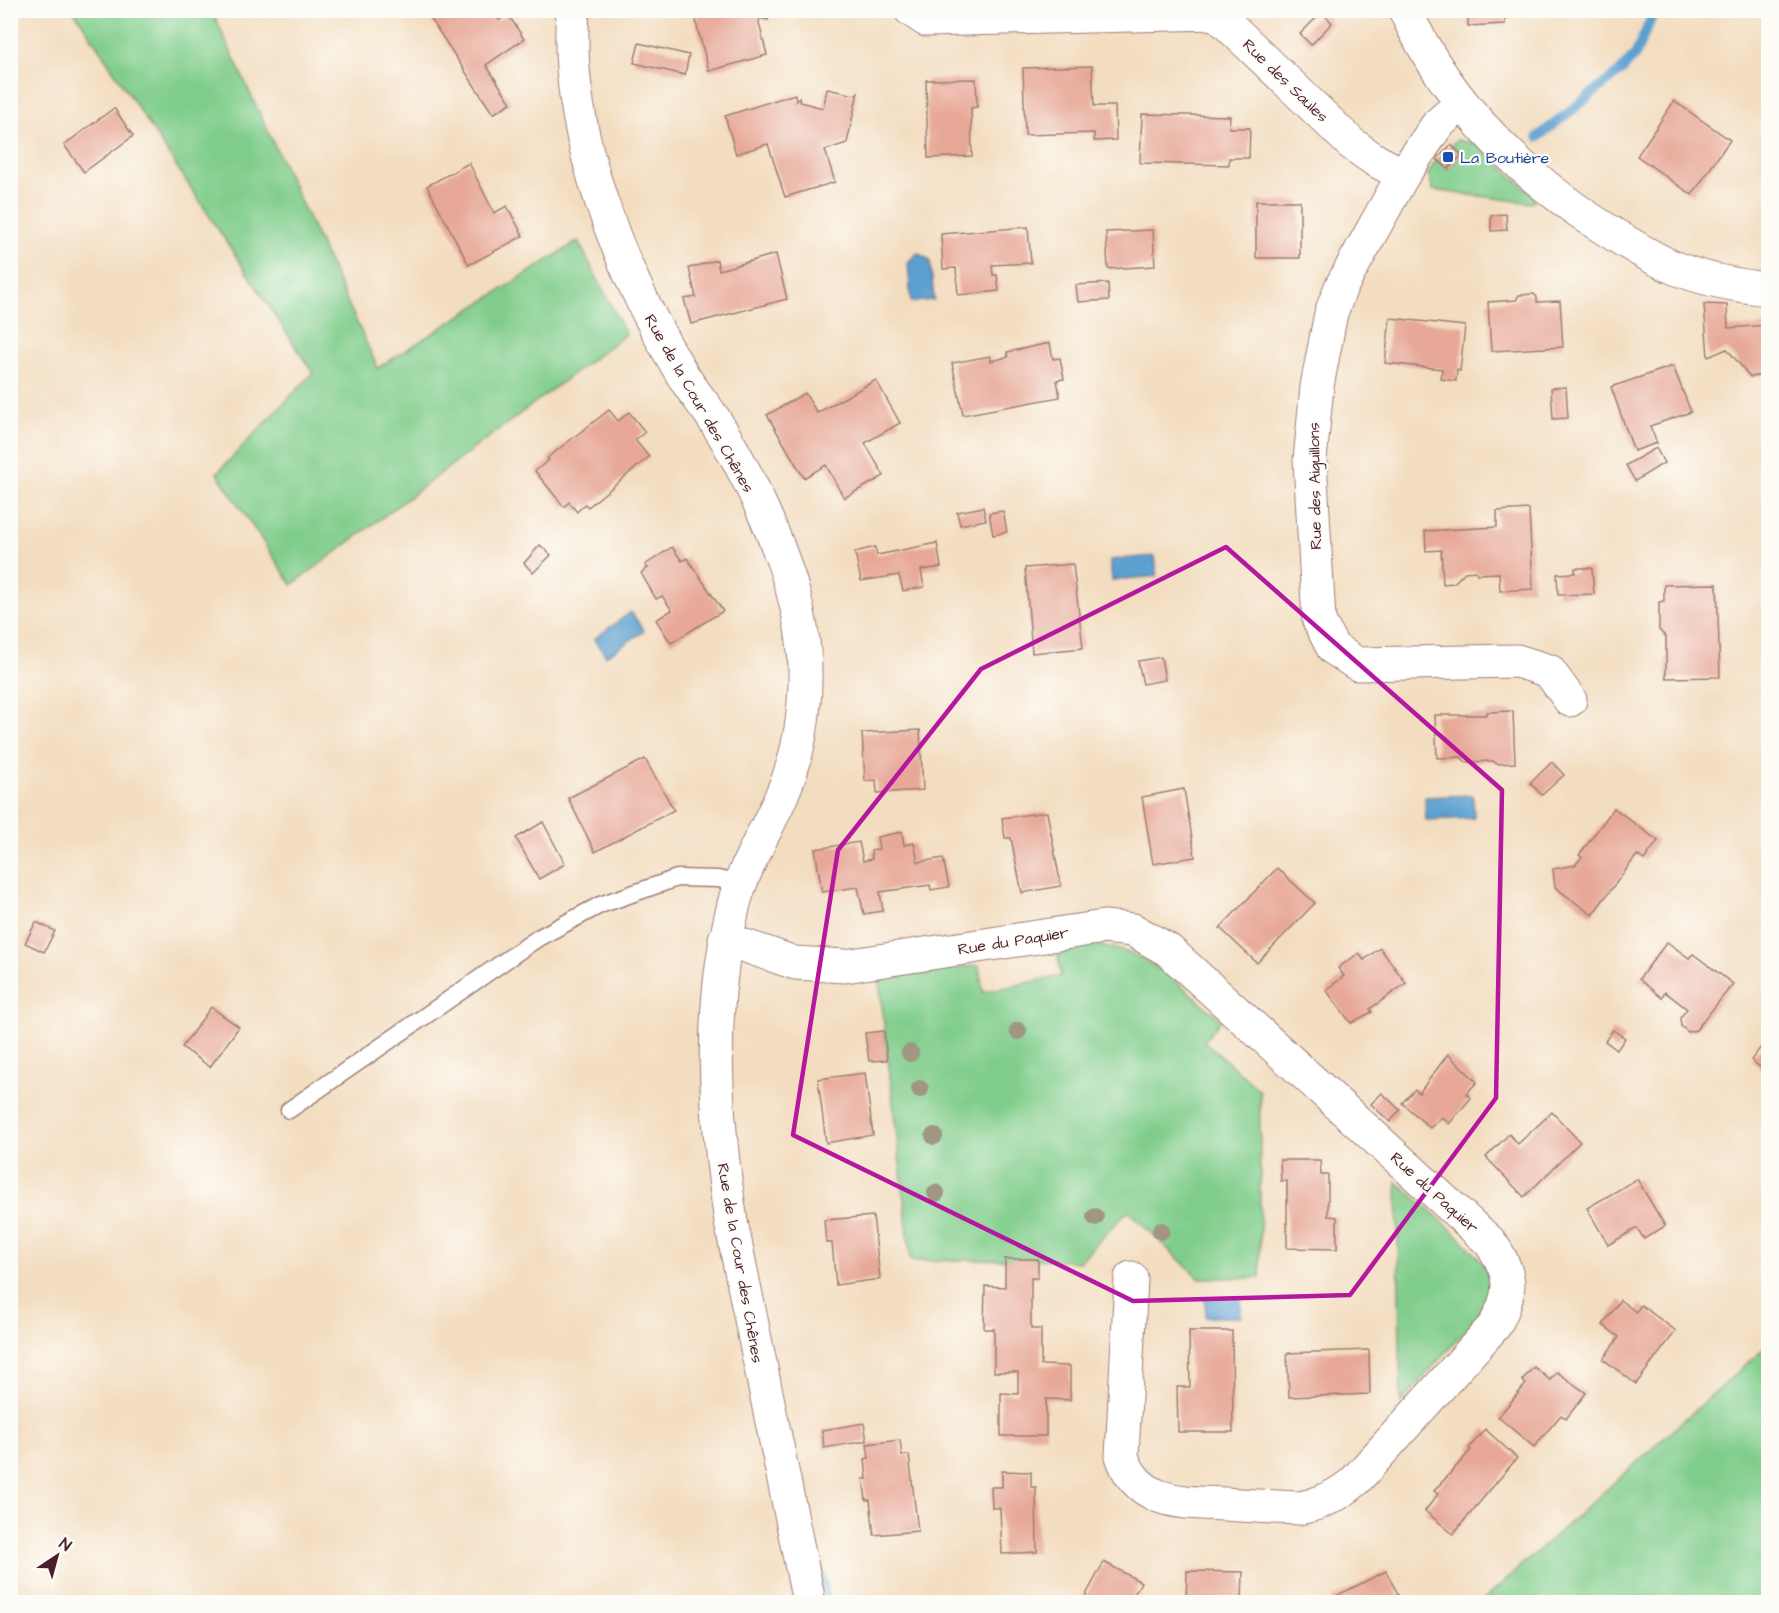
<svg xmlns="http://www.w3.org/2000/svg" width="1779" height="1613" font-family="'Architects Daughter',sans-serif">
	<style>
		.green { fill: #80cd8b; stroke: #65765b; stroke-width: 1.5 }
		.water { fill: #5ba0d0; stroke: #52607e; stroke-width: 1.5 }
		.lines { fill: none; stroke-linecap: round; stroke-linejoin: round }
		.stream { stroke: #5ba0d0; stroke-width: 10 }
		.building { fill: #e7a897 }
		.lane-casing { stroke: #9e7e76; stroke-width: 19 }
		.street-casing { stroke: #9e7e76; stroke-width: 35 }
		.lane { stroke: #fff; stroke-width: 16 }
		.street { stroke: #fff; stroke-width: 33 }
		.tree { fill: #a09681 }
		.marked { fill: none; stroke: #b5179e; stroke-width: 4.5; stroke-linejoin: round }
		.transit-dot { fill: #1a4fb4; stroke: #fdfcf7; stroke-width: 2 }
		.labels { text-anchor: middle; stroke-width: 4.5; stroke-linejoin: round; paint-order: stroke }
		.street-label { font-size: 16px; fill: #4a1f2b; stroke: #fdfcf7 }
		.transit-label { font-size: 16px; fill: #164399; stroke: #fdfcf7; text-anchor: start }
	</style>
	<rect width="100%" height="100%" fill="#fdfcf7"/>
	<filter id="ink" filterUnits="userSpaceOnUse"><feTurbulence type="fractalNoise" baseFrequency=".0167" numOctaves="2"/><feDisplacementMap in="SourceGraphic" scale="12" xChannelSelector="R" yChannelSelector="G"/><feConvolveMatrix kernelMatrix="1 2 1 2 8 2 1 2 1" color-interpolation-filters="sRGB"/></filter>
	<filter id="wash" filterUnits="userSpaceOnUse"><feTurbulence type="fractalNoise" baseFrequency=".008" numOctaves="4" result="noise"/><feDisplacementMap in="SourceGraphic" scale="24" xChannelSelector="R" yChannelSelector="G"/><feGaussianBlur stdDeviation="1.35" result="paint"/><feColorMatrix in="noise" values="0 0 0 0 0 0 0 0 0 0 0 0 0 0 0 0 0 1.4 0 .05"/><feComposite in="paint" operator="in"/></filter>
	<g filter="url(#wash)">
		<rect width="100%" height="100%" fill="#f3ddc0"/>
		<!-- green -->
		<g class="green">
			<path d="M 74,11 L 212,11 L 378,368 L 578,241 L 626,334 L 292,585 L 217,473 L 313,373 Z"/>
			<path d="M 1457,140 L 1477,144 L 1536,198 L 1532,203 L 1433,190 L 1428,174 L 1437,159 L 1448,169 L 1462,155 L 1451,145 Z"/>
			<path d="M 1087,945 C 1146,946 1178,984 1221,1020 L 1204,1041 L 1260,1091 L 1260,1278 L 1199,1278 L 1128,1211 L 1079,1262 L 1038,1259 L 911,1261 L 879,979 L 979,965 L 983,992 L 1061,976 L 1057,951 Z"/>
			<path d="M 1397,1182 C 1417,1200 1483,1252 1488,1274 C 1491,1291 1484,1305 1476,1318 L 1401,1403 Z"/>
			<path d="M 1768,1345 L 1768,1602 L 1481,1602 Z"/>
		</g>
		<!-- water -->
		<g class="water">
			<path d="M 918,253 L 930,260 L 934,300 L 911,302 L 908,262 Z"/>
			<path d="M 1155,556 L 1157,576 L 1112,580 L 1110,560 Z"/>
			<path d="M 631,612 L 644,631 L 606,656 L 594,639 Z"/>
			<path d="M 1473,795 L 1474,818 L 1426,820 L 1425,797 Z"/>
			<path d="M 1205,1298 L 1241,1298 L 1241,1317 L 1206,1317 Z"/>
		</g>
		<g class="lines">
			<!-- stream -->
			<g class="stream">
				<path d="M 1538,137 L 1623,69 L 1635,55 L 1655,10"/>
				<path d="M 819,1571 L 827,1602"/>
			</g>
		</g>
		<g id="blocks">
			<!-- building -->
			<g class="building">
				<path d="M 433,10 L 493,10 L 499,20 L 508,14 L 524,39 L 486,65 L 511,103 L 493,114 L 427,13 Z"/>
				<path d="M 699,10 L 770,10 L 768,20 L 760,18 L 759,23 L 767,55 L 709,71 L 696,23 Z"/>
				<path d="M 1468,10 L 1505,10 L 1505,24 L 1468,26 Z"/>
				<path d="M 1322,12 L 1332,23 L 1311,45 L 1300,34 Z"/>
				<path d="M 639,43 L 689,55 L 685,75 L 634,63 Z"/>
				<path d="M 1092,66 L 1094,106 L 1115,106 L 1116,140 L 1094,141 L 1094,133 L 1025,135 L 1023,68 Z"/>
				<path d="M 976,79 L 977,107 L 971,108 L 972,156 L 928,158 L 926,80 Z"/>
				<path d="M 827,89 L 855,95 L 858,92 L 847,143 L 825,150 L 835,182 L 785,197 L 768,144 L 736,154 L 725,116 L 795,94 L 796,101 L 799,97 L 800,102 L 823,108 Z"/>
				<path d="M 1674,101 L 1730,140 L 1692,195 L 1637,156 Z"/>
				<path d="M 114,108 L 133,136 L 84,172 L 64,145 Z"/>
				<path d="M 1142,114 L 1230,116 L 1229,128 L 1250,128 L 1249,158 L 1229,158 L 1229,165 L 1140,163 Z"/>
				<path d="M 1451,145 L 1462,155 L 1448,169 L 1437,159 Z"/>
				<path d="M 469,163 L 494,213 L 507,206 L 523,236 L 469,265 L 427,186 Z"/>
				<rect x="1256" y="201" width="44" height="57"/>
				<path d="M 1506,214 L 1507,230 L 1491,231 L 1491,215 Z"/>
				<path d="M 1028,227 L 1031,263 L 992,265 L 993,275 L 997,275 L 999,291 L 958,295 L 956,268 L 943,269 L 941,234 Z"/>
				<path d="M 1153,230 L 1155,266 L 1108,269 L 1106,232 Z"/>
				<path d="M 776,254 L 787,299 L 691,324 L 684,299 L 696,297 L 689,268 L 717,260 L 719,270 Z"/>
				<path d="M 1108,283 L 1109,300 L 1078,302 L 1076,285 Z"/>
				<path d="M 1534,294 L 1537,297 L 1537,302 L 1560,301 L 1563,347 L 1491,351 L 1488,302 L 1516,300 L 1519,295 Z"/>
				<path d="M 1704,304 L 1727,305 L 1728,328 L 1768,325 L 1768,374 L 1750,377 L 1727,349 L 1708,357 Z"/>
				<path d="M 1390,318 L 1465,326 L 1460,371 L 1457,370 L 1456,381 L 1441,379 L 1442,369 L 1385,363 Z"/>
				<path d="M 1050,343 L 1053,359 L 1060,358 L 1064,379 L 1057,380 L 1060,397 L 963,415 L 952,363 L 990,356 L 991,361 L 1008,357 L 1007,352 Z"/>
				<path d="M 1673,366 L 1691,412 L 1650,426 L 1657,443 L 1634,451 L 1611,387 Z"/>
				<path d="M 876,380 L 900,423 L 865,443 L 884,476 L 844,498 L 826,465 L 804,478 L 767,415 L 805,393 L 817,413 Z"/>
				<path d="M 1566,387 L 1568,418 L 1553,419 L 1551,388 Z"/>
				<path d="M 609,410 L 618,421 L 629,412 L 645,432 L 635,440 L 649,457 L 588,507 L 585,504 L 577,512 L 569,502 L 564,507 L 535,471 L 549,460 L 547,458 Z"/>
				<path d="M 1656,448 L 1664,463 L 1635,481 L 1626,465 Z"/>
				<path d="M 983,507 L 986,520 L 960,525 L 957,512 Z"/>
				<path d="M 1529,509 L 1533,589 L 1500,591 L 1499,573 L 1477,574 L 1476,571 L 1465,572 L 1454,583 L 1443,584 L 1441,550 L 1426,551 L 1425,531 L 1497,527 L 1497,511 Z"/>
				<path d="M 1003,511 L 1007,532 L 993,535 L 989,513 Z"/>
				<path d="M 937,543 L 941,567 L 921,570 L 924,587 L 903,591 L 899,575 L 861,581 L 855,552 L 875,547 L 877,555 Z"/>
				<path d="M 540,545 L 551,555 L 533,573 L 524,563 Z"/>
				<path d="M 672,547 L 682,561 L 687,558 L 723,611 L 671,643 L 656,620 L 672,610 L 662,596 L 656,599 L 641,573 L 648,568 L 645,565 Z"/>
				<path d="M 1073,564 L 1083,648 L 1032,653 L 1025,568 Z"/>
				<path d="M 1575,568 L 1592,568 L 1594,594 L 1558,595 L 1557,574 L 1575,573 Z"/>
				<path d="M 1717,584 L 1720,677 L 1666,678 L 1666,637 L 1659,630 L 1659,602 L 1664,601 L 1664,585 Z"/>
				<path d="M 1161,657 L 1165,680 L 1143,684 L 1138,661 Z"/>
				<path d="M 1513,711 L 1515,763 L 1497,764 L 1493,761 L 1466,762 L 1461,757 L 1437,758 L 1435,715 L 1487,715 L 1487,712 Z"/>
				<path d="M 920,730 L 923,790 L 877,793 L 876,780 L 865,781 L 862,733 Z"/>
				<path d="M 645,759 L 674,810 L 595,852 L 568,798 Z"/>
				<path d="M 1552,762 L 1564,775 L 1542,795 L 1530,783 Z"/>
				<path d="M 1184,789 L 1195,857 L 1153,864 L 1142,797 Z"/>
				<path d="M 1614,808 L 1658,841 L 1644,860 L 1637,855 L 1592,915 L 1555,887 L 1553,869 L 1575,865 L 1582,857 L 1579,855 Z"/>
				<path d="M 1047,812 L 1061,886 L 1022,893 L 1011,838 L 1005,838 L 1002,818 Z"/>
				<path d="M 543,822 L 565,864 L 539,879 L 516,838 Z"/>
				<path d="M 902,832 L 904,845 L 914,843 L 918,862 L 943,858 L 949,887 L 931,890 L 930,885 L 880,892 L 883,911 L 864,914 L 858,887 L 822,892 L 815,849 L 859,842 L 863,861 L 872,859 L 871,851 L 879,849 L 877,837 Z"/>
				<path d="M 1277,868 L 1315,903 L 1257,963 L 1220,928 Z"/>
				<path d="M 36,922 L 55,931 L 44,952 L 25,943 Z"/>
				<path d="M 1667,942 L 1689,958 L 1693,954 L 1733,984 L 1696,1030 L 1688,1032 L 1681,1026 L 1680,1018 L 1687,1009 L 1665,992 L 1662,998 L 1639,979 Z"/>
				<path d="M 1380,948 L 1406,983 L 1370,1009 L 1372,1012 L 1351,1023 L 1326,990 L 1344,976 L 1338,968 L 1359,953 L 1364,960 Z"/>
				<path d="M 211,1007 L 239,1027 L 210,1067 L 182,1047 Z"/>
				<path d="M 1613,1030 L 1625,1038 L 1617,1050 L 1605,1041 Z"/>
				<path d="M 884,1031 L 887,1060 L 869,1061 L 865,1033 Z"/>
				<path d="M 1768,1038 L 1768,1070 L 1766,1072 L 1751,1060 Z"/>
				<path d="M 1448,1054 L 1477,1082 L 1466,1094 L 1471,1098 L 1449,1124 L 1442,1117 L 1430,1128 L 1402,1103 L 1415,1089 L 1419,1093 Z"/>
				<path d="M 865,1073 L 873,1135 L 826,1143 L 818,1079 Z"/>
				<path d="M 1382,1093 L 1400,1110 L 1390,1122 L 1371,1104 Z"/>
				<path d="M 1552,1112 L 1580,1142 L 1524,1197 L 1486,1157 L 1509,1134 L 1518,1144 Z"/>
				<path d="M 1280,1160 L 1320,1160 L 1321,1175 L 1328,1175 L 1328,1216 L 1337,1217 L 1337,1249 L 1287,1248 L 1287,1181 L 1281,1181 Z"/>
				<path d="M 1637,1179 L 1665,1226 L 1644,1239 L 1637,1228 L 1608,1245 L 1587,1208 Z"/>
				<path d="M 873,1216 L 880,1279 L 836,1285 L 832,1243 L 826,1243 L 824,1220 Z"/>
				<path d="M 1005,1259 L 1038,1259 L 1038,1278 L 1031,1278 L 1031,1329 L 1041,1329 L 1041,1365 L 1070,1366 L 1070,1400 L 1046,1399 L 1046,1436 L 1001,1436 L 1001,1393 L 1018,1394 L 1018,1372 L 994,1372 L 994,1329 L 984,1329 L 985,1286 L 1005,1287 Z"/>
				<path d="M 1620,1300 L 1636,1312 L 1641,1305 L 1676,1331 L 1636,1384 L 1603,1359 L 1619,1337 L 1603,1325 Z"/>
				<path d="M 1189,1331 L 1232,1331 L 1233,1432 L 1178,1432 L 1177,1387 L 1190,1387 Z"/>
				<path d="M 1369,1350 L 1370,1394 L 1289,1397 L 1287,1353 Z"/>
				<path d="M 1534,1367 L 1550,1380 L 1557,1372 L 1586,1393 L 1566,1419 L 1561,1415 L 1534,1447 L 1498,1417 L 1526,1384 L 1522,1380 Z"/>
				<path d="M 864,1423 L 867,1441 L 824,1448 L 822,1430 Z"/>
				<path d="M 1485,1429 L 1517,1458 L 1453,1534 L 1425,1511 L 1438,1494 L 1434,1491 L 1471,1450 L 1469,1448 Z"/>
				<path d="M 900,1440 L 902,1456 L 909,1455 L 918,1531 L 874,1535 L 870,1500 L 866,1500 L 863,1479 L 867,1479 L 865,1459 L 869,1458 L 867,1444 Z"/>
				<path d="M 1002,1471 L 1031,1472 L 1031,1487 L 1036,1487 L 1037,1552 L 1002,1554 L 1000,1508 L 992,1508 L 991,1487 L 1002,1487 Z"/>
				<path d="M 1104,1562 L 1141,1582 L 1130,1602 L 1082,1602 Z"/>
				<path d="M 1187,1571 L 1243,1572 L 1242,1602 L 1186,1602 Z"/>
				<path d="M 1386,1571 L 1402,1602 L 1332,1602 L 1330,1599 Z"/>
			</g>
		</g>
	</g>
	<g filter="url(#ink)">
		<use href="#blocks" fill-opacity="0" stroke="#9e7e76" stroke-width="1.5"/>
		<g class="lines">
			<defs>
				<path id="lane" d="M 289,1110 L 538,938 L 600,905 L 677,878 L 718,879 L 740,884"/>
				<g id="street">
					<path d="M 573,10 C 563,131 621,273 682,374 C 691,389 702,402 712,416 C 749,473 790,561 801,628 C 810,680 804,744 783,792 C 768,829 744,865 734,904 C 707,1009 715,1116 731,1222 L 809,1602"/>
					<path d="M 911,10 L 926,20 L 1216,13 L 1352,144 L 1375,160 L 1403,175"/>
					<path d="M 1405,10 C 1450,109 1531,185 1623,240 C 1642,251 1662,264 1683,271 C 1711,281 1739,286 1768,289"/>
					<path d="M 1461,104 L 1438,124 L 1403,175 L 1341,287 L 1331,313 L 1317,386 L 1310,460 L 1319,621 L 1333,648 L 1357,664 L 1517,661 L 1549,671 L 1570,700"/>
					<path d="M 725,939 L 795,963 L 845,966 L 1104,927 L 1133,930 L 1168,950 L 1490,1242 C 1512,1273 1514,1291 1495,1325 L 1355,1481 C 1338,1496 1321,1504 1299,1508 C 1275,1507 1250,1506 1225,1504 C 1182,1502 1138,1505 1122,1456 L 1131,1278"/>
				</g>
			</defs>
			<!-- lane casing -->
			<use href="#lane" class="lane-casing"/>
			<!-- street casing -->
			<use href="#street" class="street-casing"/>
			<!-- lane -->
			<use href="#lane" class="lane"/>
			<!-- street -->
			<use href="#street" class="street"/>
		</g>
		<!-- trees -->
		<g class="tree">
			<circle cx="1018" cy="1031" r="9"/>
			<circle cx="910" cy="1053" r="9"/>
			<circle cx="920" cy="1089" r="9"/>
			<circle cx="934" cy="1136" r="9"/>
			<circle cx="936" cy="1193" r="9"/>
			<circle cx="1095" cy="1217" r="9"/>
			<circle cx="1161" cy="1231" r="9"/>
		</g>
	</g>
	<!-- marked area -->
	<path class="marked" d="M 1226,547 L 1502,790 L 1496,1098 L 1350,1295 L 1133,1301 L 793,1135 L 838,850 L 981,669 Z"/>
	<!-- markers -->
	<rect class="transit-dot" x="1442" y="151" width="12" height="12" rx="3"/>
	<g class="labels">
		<!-- street labels -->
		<g class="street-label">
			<text transform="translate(1286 80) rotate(44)" y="6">Rue des Saules</text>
			<text transform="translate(700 403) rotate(60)" y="6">Rue de la Cour des Chênes</text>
			<text transform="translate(1314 486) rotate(-91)" y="6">Rue des Aiguillons</text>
			<text transform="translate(1013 940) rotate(-9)" y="6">Rue du Paquier</text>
			<text transform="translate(1435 1192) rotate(42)" y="6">Rue du Paquier</text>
			<text transform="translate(741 1263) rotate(80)" y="6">Rue de la Cour des Chênes</text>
		</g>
		<!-- transit labels -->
		<g class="transit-label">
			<text x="1460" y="163">La Boutière</text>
		</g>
	</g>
	<!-- margin -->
	<rect width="1779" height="1613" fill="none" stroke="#fdfcf7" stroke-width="36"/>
	<!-- north arrow -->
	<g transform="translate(57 1556) rotate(36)" stroke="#fdfcf7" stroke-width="4.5" paint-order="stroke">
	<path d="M0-4.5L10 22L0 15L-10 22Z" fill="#4a1f2b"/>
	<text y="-9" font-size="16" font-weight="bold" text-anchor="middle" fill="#4a1f2b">N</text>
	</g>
</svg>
